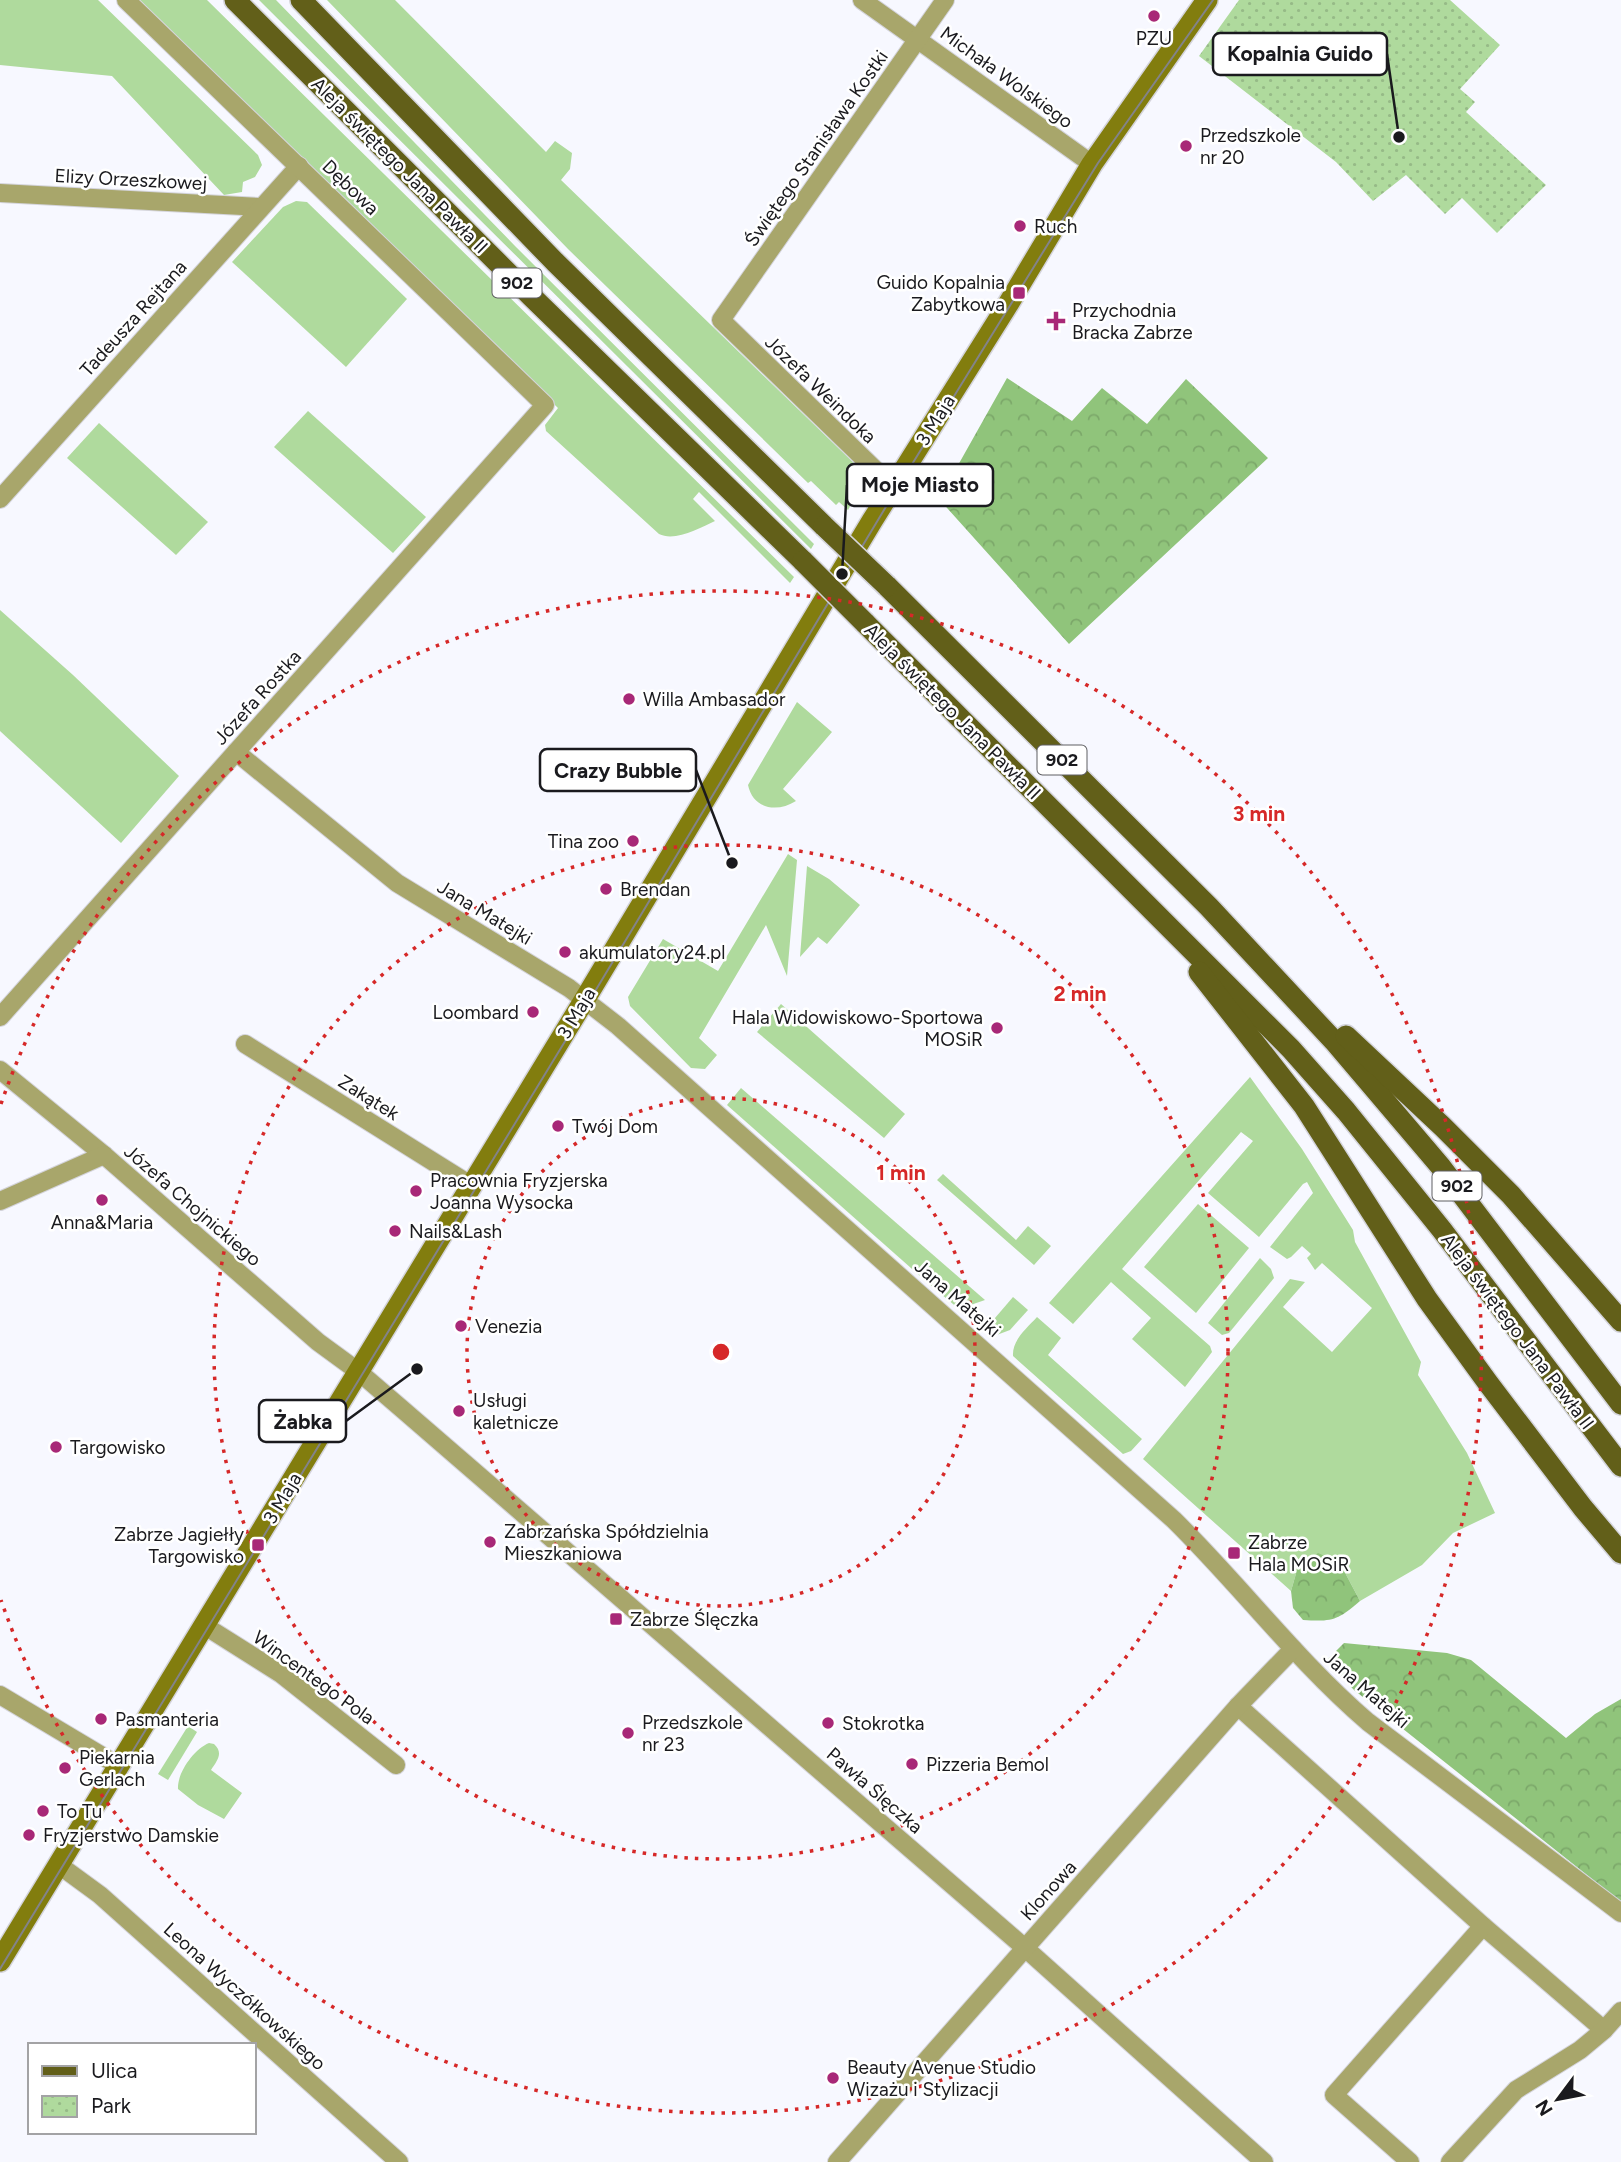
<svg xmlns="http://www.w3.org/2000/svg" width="1621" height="2162" font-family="Figtree,sans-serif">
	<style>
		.grass { fill: #afda9d }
		.forest { fill: url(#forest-crowns) }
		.park { fill: url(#park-dots) }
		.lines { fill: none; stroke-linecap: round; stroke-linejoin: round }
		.street-casing { stroke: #d4d4db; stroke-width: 20 }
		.secondary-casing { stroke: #d4d4db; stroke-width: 24 }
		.primary-casing { stroke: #d4d4db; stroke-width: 24 }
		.street { stroke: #a8a66b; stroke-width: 18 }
		.secondary { stroke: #827d0e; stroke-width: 21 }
		.primary { stroke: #625f19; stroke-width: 21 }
		.tram { stroke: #838389; stroke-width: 2 }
		.primary-bridge-casing { stroke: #d4d4db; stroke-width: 24; stroke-linecap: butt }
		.primary-bridge { stroke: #625f19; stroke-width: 21 }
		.ring { fill: none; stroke: #d62828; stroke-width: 3.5; stroke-dasharray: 3.5 7 }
		.poi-dot { fill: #a82877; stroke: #fff; stroke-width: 2.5 }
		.labels { text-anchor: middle; stroke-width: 5; stroke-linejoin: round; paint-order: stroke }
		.shield { fill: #fff; stroke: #5f5f62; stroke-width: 2 }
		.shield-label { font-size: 18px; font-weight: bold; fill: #1a1a1e }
		.poi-label { font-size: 19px; fill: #1a1a1e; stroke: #fff; text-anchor: start }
		.street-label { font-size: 19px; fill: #1a1a1e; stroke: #fff }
		.centre { fill: #d62828; stroke: #fff; stroke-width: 3.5 }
		.ring-label { font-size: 21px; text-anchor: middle; font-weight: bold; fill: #d62828; stroke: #fff; stroke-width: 5; stroke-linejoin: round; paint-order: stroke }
		.leader { fill: none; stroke: #1a1a1e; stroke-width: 2.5 }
		.callout-dot { fill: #1a1a1e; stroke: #fff; stroke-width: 2.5 }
		.callout { fill: #fff; stroke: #1a1a1e; stroke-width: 2.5 }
		.callout-label { font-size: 21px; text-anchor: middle; font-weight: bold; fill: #1a1a1e }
	</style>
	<defs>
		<pattern id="forest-crowns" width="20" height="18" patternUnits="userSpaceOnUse" patternTransform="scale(1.75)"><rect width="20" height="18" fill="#90c47b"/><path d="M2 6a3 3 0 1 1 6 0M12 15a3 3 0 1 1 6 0" fill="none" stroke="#7ca86a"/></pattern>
		<pattern id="park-dots" width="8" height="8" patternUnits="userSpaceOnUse" patternTransform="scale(1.75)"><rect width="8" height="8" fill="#afda9d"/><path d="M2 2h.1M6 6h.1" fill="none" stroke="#96ba87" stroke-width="1.8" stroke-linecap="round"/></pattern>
	</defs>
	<rect width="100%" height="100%" fill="#f7f8ff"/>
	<!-- grass -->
	<g class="grass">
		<path d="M 0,0 L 98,0 L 258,155 L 262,165 L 255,177 L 243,182 L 242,192 L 224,195 L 112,76 L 0,65 Z"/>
		<path d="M 140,0 L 207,0 L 794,577 L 790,583 L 699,492 L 693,499 L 715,521 C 700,528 675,542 659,534 L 546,431 L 545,425 L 558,408 Z"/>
		<path d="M 259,0 L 276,0 L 516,247 L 814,544 L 811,549 Z"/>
		<path d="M 327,0 L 395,0 L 546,152 L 555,141 L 572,153 L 570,169 L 561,180 L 858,467 C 862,484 857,495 848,510 L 839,502 L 836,505 L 811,481 L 808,483 L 568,249 Z"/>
		<path d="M 296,201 L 307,202 L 407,299 L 346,367 L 232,262 L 283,207 Z"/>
		<path d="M 308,411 L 426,517 L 393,553 L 274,447 Z"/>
		<path d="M 99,423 L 208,522 L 176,555 L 67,458 Z"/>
		<path d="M 0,610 L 73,675 L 179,776 L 121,843 L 0,731 Z"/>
		<path d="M 797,702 L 832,732 L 783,789 L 796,801 C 777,813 753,809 748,785 Z"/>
		<path d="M 788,854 L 797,860 L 787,976 L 766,925 L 699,1038 L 717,1055 L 705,1069 L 691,1068 L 630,1006 L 628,997 L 663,939 L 718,971 Z"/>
		<path d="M 807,866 L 829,879 L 860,905 L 827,944 L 818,937 L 800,957 Z"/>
		<path d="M 781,1004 L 905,1114 L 884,1138 L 757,1032 Z"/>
		<path d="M 1250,1077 L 1302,1149 L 1353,1230 L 1355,1242 L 1421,1362 L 1418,1375 L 1467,1453 L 1495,1513 L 1453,1533 L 1422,1565 L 1360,1601 L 1340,1563 L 1297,1570 L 1291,1591 L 1143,1459 L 1290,1279 L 1305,1282 L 1283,1307 L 1332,1352 L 1372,1308 L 1322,1263 L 1315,1270 L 1307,1258 L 1311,1254 L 1302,1246 L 1291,1257 L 1287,1259 L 1270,1247 L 1313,1193 L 1307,1182 L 1303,1184 L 1259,1237 L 1208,1193 L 1253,1141 L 1241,1132 L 1122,1269 L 1210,1346 L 1212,1352 L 1209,1356 L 1185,1387 L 1132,1339 L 1151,1318 L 1111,1282 L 1073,1324 L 1049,1303 Z"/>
		<path d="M 741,1088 L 985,1300 L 959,1309 L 929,1284 L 727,1105 Z"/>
		<path d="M 943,1174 L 1016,1240 L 1028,1226 L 1051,1246 L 1034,1265 L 937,1180 Z"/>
		<path d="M 1198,1204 L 1249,1248 L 1196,1313 L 1144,1267 Z"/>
		<path d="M 1260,1258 L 1271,1269 L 1274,1278 L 1229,1333 L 1222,1335 L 1208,1323 Z"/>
		<path d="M 1013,1297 L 1028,1310 L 1010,1330 L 994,1336 L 990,1331 L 989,1325 Z"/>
		<path d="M 1037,1317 L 1061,1338 L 1048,1355 L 1142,1439 L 1131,1451 L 1123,1454 L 1013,1356 C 1012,1340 1027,1328 1037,1317 Z"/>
		<path d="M 188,1726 L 197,1732 L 168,1780 L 158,1774 Z"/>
		<path d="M 209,1743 L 214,1744 C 224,1753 217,1761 211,1770 L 242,1793 L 224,1819 L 198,1805 L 178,1789 C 177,1773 194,1749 209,1743 Z"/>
	</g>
	<!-- forest -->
	<g class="forest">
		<path d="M 1007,378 L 1072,421 L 1102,388 L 1147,424 L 1186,379 L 1268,458 L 1069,644 L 939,499 Z"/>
		<path d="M 1318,1553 L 1340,1563 L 1360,1601 C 1338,1620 1333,1622 1303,1620 L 1293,1608 L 1291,1591 L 1297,1570 Z"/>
		<path d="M 1344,1643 L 1447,1653 L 1471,1660 L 1566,1738 L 1595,1714 L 1621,1699 L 1621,1902 L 1354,1690 L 1326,1661 Z"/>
	</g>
	<!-- park -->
	<path class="park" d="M 1239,0 L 1450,0 L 1500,45 L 1460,89 L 1475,102 L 1466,112 L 1546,185 L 1497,233 L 1462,198 L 1445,214 L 1406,175 L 1373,201 L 1336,162 L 1199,56 Z"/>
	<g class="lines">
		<defs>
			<g id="street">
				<path d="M 862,0 L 1092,164"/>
				<path d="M 0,193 L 260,207"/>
				<path d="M 893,487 L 721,320 L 945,0"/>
				<path d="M 0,499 L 299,166"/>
				<path d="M 236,752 L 397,883 L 569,988 L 618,1026 L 1174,1520 C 1241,1586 1297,1661 1368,1722 L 1621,1913"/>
				<path d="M 0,1017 L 545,405 L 126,0"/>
				<path d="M 245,1044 L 472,1186"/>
				<path d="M 0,1070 L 104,1155 L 318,1342 L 359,1372 L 402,1409 L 1025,1948 L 1264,2162"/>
				<path d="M 0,1201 L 104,1155"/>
				<path d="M 205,1626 L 281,1674 L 396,1765"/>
				<path d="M 0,1695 L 119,1766"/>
				<path d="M 1238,1706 L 1483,1926 L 1604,2030"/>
				<path d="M 59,1865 L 100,1895 L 399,2162"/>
				<path d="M 837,2162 L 1238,1706 L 1293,1649"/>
				<path d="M 1410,2162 L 1334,2095 L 1483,1926"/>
				<path d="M 1450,2162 L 1516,2090 L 1580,2050 L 1604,2030 L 1621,2011"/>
			</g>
			<path id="secondary" d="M 0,1961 L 585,999 L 872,521 L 1007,306 L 1092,164 L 1207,0"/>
			<g id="primary">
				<path d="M 235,0 L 531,296 L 803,561"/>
				<path d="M 301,0 L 555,262 L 824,526"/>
				<path d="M 887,586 L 1209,907 L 1334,1041 L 1441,1167 L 1621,1404"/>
				<path d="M 865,623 L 1291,1049 L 1346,1111 L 1442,1230 L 1621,1466"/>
				<path d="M 1199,972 L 1304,1106 L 1427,1299 L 1488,1383 L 1583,1508 L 1621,1553"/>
				<path d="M 1346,1036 L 1443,1127 L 1511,1195 L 1621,1321"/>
			</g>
		</defs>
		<!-- street casing -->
		<use href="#street" class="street-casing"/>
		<!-- secondary casing -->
		<use href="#secondary" class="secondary-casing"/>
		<!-- primary casing -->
		<use href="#primary" class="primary-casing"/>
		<!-- street -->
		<use href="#street" class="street"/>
		<!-- secondary -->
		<use href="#secondary" class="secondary"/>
		<!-- primary -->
		<use href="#primary" class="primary"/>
		<!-- tram -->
		<path class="tram" d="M 0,1969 L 564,1043 L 893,495 L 1098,163 L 1213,0"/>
		<defs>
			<g id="primary-bridge">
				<path d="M 824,526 L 887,586"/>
				<path d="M 803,561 L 865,623"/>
			</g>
		</defs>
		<!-- primary-bridge casing -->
		<use href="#primary-bridge" class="primary-bridge-casing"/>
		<!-- primary-bridge -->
		<use href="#primary-bridge" class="primary-bridge"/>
	</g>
	<!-- distance rings -->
	<g class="ring">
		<circle cx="721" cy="1352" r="254"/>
		<circle cx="721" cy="1352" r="507"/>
		<path d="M1 1104A761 761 0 1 1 1 1600"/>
	</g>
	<!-- markers -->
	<g class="poi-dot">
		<circle cx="1154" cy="16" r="7"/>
		<circle cx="1186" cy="146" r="7"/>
		<circle cx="1020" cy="226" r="7"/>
		<rect x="1012" y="286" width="14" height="14" rx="3.5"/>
		<path d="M1052.5 310.5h7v7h7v7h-7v7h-7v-7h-7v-7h7z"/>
		<circle cx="629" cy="699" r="7"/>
		<circle cx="633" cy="841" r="7"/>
		<circle cx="606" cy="889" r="7"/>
		<circle cx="565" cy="952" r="7"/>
		<circle cx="533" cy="1012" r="7"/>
		<circle cx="997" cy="1028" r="7"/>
		<circle cx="558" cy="1126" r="7"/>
		<circle cx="416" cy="1191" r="7"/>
		<circle cx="102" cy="1200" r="7"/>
		<circle cx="395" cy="1231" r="7"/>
		<circle cx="461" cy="1326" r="7"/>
		<circle cx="459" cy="1411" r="7"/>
		<circle cx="56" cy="1447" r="7"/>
		<circle cx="490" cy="1542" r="7"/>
		<rect x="251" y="1538" width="14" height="14" rx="3.5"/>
		<rect x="1227" y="1546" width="14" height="14" rx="3.5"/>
		<rect x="609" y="1612" width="14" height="14" rx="3.5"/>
		<circle cx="101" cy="1719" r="7"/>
		<circle cx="828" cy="1723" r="7"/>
		<circle cx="628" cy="1733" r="7"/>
		<circle cx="912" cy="1764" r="7"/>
		<circle cx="65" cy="1768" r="7"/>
		<circle cx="43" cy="1811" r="7"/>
		<circle cx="29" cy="1835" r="7"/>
		<circle cx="833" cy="2078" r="7"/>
	</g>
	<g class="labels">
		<!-- shield labels -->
		<g class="shield">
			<rect x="492.5" y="268.5" width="49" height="29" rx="5"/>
			<rect x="1037.5" y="745.5" width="49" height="29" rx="5"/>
			<rect x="1432.5" y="1171.5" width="49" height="29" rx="5"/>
		</g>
		<g class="shield-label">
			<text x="517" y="289">902</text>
			<text x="1062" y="766">902</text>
			<text x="1457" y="1192">902</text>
		</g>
		<!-- poi labels -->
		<g class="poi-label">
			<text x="1154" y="45" text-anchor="middle">PZU</text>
			<text x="1200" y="142">Przedszkole<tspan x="1200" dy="22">nr 20</tspan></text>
			<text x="1034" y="233">Ruch</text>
			<text x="1005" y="289" text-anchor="end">Guido Kopalnia<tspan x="1005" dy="22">Zabytkowa</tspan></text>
			<text x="1072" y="317">Przychodnia<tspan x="1072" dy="22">Bracka Zabrze</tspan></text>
			<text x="643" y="706">Willa Ambasador</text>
			<text x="619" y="848" text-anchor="end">Tina zoo</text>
			<text x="620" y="896">Brendan</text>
			<text x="579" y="959">akumulatory24.pl</text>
			<text x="519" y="1019" text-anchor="end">Loombard</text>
			<text x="983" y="1024" text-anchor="end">Hala Widowiskowo-Sportowa<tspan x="983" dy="22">MOSiR</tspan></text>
			<text x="572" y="1133">Twój Dom</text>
			<text x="430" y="1187">Pracownia Fryzjerska<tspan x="430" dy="22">Joanna Wysocka</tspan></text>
			<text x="102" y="1229" text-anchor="middle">Anna&amp;Maria</text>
			<text x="409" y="1238">Nails&amp;Lash</text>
			<text x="475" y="1333">Venezia</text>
			<text x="473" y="1407">Usługi<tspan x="473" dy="22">kaletnicze</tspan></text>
			<text x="70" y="1454">Targowisko</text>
			<text x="504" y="1538">Zabrzańska Spółdzielnia<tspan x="504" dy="22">Mieszkaniowa</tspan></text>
			<text x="244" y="1541" text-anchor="end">Zabrze Jagiełły<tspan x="244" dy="22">Targowisko</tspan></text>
			<text x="1248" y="1549">Zabrze<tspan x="1248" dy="22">Hala MOSiR</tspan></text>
			<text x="630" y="1626">Zabrze Ślęczka</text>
			<text x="115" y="1726">Pasmanteria</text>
			<text x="642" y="1729">Przedszkole<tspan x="642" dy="22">nr 23</tspan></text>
			<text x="842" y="1730">Stokrotka</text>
			<text x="79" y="1764">Piekarnia<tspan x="79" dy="22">Gerlach</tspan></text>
			<text x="926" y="1771">Pizzeria Bemol</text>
			<text x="57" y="1818">To Tu</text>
			<text x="43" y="1842">Fryzjerstwo Damskie</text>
			<text x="847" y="2074">Beauty Avenue Studio<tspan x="847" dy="22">Wizażu i Stylizacji</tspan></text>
		</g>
		<!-- street labels -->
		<g class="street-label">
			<text transform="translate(1007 77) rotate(36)" y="7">Michała Wolskiego</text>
			<text transform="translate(816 148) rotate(-55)" y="7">Świętego Stanisława Kostki</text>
			<text transform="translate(400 165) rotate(45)" y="7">Aleja świętego Jana Pawła II</text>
			<text transform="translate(131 179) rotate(3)" y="7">Elizy Orzeszkowej</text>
			<text transform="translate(351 187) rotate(44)" y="7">Dębowa</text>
			<text transform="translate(133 318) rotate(-48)" y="7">Tadeusza Rejtana</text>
			<text transform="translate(821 389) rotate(44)" y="7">Józefa Weindoka</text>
			<text transform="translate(935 420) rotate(-58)" y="7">3 Maja</text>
			<text transform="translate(257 697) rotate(-48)" y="7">Józefa Rostka</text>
			<text transform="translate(953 711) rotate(45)" y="7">Aleja świętego Jana Pawła II</text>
			<text transform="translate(485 912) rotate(31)" y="7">Jana Matejki</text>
			<text transform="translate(576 1013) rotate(-59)" y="7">3 Maja</text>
			<text transform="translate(369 1097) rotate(32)" y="7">Zakątek</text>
			<text transform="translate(193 1205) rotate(41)" y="7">Józefa Chojnickiego</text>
			<text transform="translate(958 1298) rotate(41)" y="7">Jana Matejki</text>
			<text transform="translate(1518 1331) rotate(53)" y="7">Aleja świętego Jana Pawła II</text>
			<text transform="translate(282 1498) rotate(-59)" y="7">3 Maja</text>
			<text transform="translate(314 1677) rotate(36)" y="7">Wincentego Pola</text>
			<text transform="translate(1367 1689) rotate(41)" y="7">Jana Matejki</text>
			<text transform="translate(875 1790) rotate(41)" y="7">Pawła Ślęczka</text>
			<text transform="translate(1048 1890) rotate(-48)" y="7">Klonowa</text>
			<text transform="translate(245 1996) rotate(42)" y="7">Leona Wyczółkowskiego</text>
		</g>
	</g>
	<circle cx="721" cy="1352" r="10" class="centre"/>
	<g class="ring-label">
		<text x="1259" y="821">3 min</text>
		<text x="1080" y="1001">2 min</text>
		<text x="901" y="1180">1 min</text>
	</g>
	<!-- callouts -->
	<path class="leader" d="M1399 137L1387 54M842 574L847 485M732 863L696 770M417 1369L346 1421"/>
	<g class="callout-dot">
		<circle cx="1399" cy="137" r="7"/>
		<circle cx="842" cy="574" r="7"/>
		<circle cx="732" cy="863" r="7"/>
		<circle cx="417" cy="1369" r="7"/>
	</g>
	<g class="callout">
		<rect x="1213" y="33" width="174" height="42" rx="7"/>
		<rect x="847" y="464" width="146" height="42" rx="7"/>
		<rect x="540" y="749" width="156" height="42" rx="7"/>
		<rect x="259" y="1400" width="87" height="42" rx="7"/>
	</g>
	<g class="callout-label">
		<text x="1300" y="61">Kopalnia Guido</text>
		<text x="920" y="492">Moje Miasto</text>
		<text x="618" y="778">Crazy Bubble</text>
		<text x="303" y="1429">Żabka</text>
	</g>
	<!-- legend -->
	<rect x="28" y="2043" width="228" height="91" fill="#ffffff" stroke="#a3a3a5" stroke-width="2"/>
	<rect x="42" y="2066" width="35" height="10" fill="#625f19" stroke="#a3a3a5" stroke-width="2"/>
	<text x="91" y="2078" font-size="21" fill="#1a1a1e">Ulica</text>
	<rect x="42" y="2096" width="35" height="21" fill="url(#park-dots)" stroke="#a3a3a5" stroke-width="2"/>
	<text x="91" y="2113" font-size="21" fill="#1a1a1e">Park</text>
	<!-- north arrow -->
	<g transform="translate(1558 2099) rotate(238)" stroke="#ffffff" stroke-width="5" paint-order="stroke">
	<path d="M0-5L12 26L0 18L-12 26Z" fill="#1a1a1e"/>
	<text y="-10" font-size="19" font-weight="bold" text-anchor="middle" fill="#1a1a1e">N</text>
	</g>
</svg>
